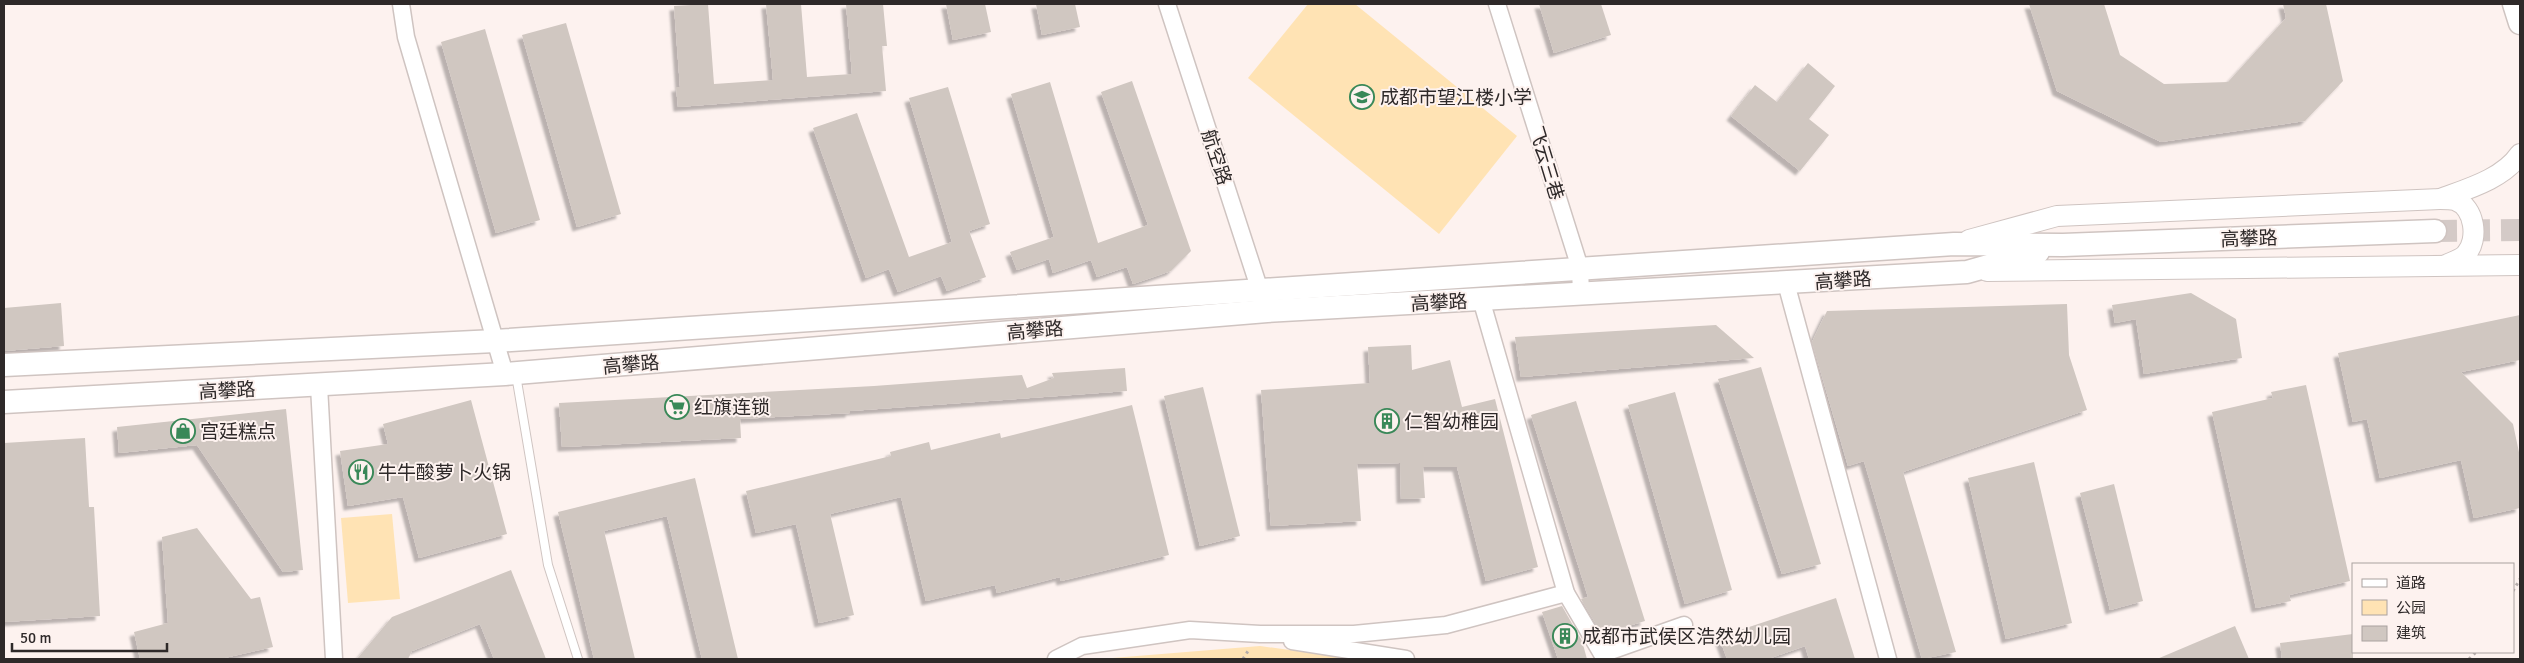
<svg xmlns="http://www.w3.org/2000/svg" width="2524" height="663" font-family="Signika,'Noto Sans SC',sans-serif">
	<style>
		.green { fill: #ffe3b4 }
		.building { fill: #d0c7c1; filter: url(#shadow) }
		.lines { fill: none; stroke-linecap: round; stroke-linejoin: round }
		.secondary-tunnel { stroke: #d4cac7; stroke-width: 22; stroke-dasharray: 22 11; stroke-linecap: butt }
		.service-casing { stroke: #cfc4c1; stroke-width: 10 }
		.minor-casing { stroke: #cfc4c1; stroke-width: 19 }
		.tertiary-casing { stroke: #cfc4c1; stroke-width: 22 }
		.secondary-casing { stroke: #cfc4c1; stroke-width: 25 }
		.path { stroke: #b5acaa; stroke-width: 3; stroke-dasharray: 2.5 4; stroke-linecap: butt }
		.service { stroke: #fff; stroke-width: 8 }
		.minor { stroke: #fff; stroke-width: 16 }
		.tertiary { stroke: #fff; stroke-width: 20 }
		.secondary { stroke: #fff; stroke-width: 22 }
		.labels { text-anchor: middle; stroke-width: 4; stroke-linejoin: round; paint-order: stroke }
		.poi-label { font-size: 19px; fill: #2e2929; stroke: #fdf2ef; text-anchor: start }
		.street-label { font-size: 19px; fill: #2e2929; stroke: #fdf2ef }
	</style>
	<defs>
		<filter id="shadow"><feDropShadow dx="-4.5" dy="4.5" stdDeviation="1" flood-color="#0004"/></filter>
	</defs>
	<rect width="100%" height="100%" fill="#fdf2ef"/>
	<!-- green -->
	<g class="green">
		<path d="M 1308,4 L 1355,4 L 1517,136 L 1439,234 L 1248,78 Z"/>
		<path d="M 392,514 L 400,599 L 348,603 L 341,518 Z"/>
		<path d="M 1260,646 L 1355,659 L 1100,659 Z"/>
	</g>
	<!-- building -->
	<g class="building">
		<path d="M 708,4 L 714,84 L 773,80 L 766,4 L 801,4 L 807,77 L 852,74 L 846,4 L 883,4 L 887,46 L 882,46 L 886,91 L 678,107 L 676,87 L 680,87 L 674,6 Z"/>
		<path d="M 946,4 L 985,4 L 991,32 L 953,40 Z"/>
		<path d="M 1036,4 L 1075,4 L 1080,27 L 1042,35 Z"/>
		<path d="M 1539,4 L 1601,4 L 1611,35 L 1554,53 Z"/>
		<path d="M 2029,4 L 2104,4 L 2120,55 L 2164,84 L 2228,82 L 2286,18 L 2283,4 L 2326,4 L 2343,81 L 2305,121 L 2161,142 L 2057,91 Z"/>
		<path d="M 566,23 L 621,214 L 577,227 L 522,35 Z"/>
		<path d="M 485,29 L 540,220 L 496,233 L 441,42 Z"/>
		<path d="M 1808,63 L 1835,86 L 1809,119 L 1829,135 L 1800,171 L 1731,116 L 1755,85 L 1777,102 Z"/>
		<path d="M 1132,81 L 1191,251 L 1171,271 L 1133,284 L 1127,267 L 1097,277 L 1091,260 L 1053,273 L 1049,259 L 1017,270 L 1010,252 L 1054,237 L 1011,94 L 1050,82 L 1098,243 L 1148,225 L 1101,92 Z"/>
		<path d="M 948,87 L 990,224 L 969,231 L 986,277 L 947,291 L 941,276 L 898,292 L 889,269 L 866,278 L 813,128 L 857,113 L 909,257 L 952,242 L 909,98 Z"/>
		<path d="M 2191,293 L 2236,319 L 2242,358 L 2144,374 L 2136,319 L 2115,323 L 2112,305 Z"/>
		<path d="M 61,303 L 64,346 L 4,351 L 4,308 Z"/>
		<path d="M 2067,304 L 2069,355 L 2087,410 L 1903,472 L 1956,652 L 1922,659 L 1864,461 L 1848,466 L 1812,342 L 1827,311 Z"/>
		<path d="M 2520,315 L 2520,360 L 2461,372 L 2513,424 L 2520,457 L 2520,508 L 2474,518 L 2461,460 L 2380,478 L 2367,419 L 2353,422 L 2338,353 Z"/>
		<path d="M 1716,325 L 1754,358 L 1521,377 L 1515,337 Z"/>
		<path d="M 1411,345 L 1412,370 L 1450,360 L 1462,407 L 1495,399 L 1538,567 L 1486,581 L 1457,467 L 1423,467 L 1425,498 L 1401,499 L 1400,463 L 1357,464 L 1361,521 L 1271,526 L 1261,390 L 1370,383 L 1368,347 Z"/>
		<path d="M 1761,367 L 1821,564 L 1782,574 L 1718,379 Z"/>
		<path d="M 1125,368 L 1127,391 L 850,411 L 850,413 L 740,419 L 741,438 L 562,447 L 559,403 L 874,386 L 1022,375 L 1027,388 L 1054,378 L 1052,373 Z"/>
		<path d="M 2306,385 L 2350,581 L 2289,595 L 2291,601 L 2256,608 L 2212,412 L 2273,398 L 2271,392 Z"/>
		<path d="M 1203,387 L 1240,536 L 1200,546 L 1164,396 Z"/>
		<path d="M 1675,392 L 1732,590 L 1685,604 L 1628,405 Z"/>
		<path d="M 471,400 L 507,534 L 419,558 L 403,497 L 348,506 L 340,451 L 388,444 L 383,424 Z"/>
		<path d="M 1576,401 L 1645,621 L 1602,634 L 1581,599 L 1588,597 L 1531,415 Z"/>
		<path d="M 1132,405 L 1169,555 L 1061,581 L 1060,577 L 997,593 L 995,585 L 926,601 L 901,497 L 830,514 L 854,615 L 819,623 L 796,524 L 756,533 L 746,491 L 891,456 L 890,452 L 929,442 L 931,450 L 1000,433 L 1001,438 Z"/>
		<path d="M 286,409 L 303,570 L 283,572 L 197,445 L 119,453 L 117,427 Z"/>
		<path d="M 85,438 L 89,507 L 94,507 L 100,616 L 4,622 L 4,443 Z"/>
		<path d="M 2034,462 L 2072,623 L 2006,639 L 1968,478 Z"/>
		<path d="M 695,478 L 738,659 L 702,659 L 667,516 L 604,531 L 635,659 L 594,659 L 558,512 Z"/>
		<path d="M 2114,484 L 2143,601 L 2110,610 L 2080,493 Z"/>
		<path d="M 197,528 L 251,599 L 260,597 L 273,647 L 220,659 L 140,659 L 134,632 L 168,623 L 162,537 Z"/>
		<path d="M 511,570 L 546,659 L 494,659 L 480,624 L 412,651 L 408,659 L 357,659 L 392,617 Z"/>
		<path d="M 1836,598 L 1855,659 L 1809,659 L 1805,646 L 1768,659 L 1727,659 L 1719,637 Z"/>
		<path d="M 1562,606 L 1582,641 L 1587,659 L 1558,659 L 1542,612 Z"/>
		<path d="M 2235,626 L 2249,659 L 2157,659 Z"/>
		<path d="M 2353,634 L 2353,659 L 2282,659 L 2280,643 Z"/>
	</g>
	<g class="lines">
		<!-- secondary-tunnel -->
		<path class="secondary-tunnel" d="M 2435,231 L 2520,230"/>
		<defs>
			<path id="service" d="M 516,375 L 548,565 L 578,659"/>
			<g id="minor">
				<path d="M 401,4 L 406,37 L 505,374"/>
				<path d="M 1167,4 L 1263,300"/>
				<path d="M 1497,4 L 1580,268 L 1581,294"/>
				<path d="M 1786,283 L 1888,659"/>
				<path d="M 1481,299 L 1566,593 L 1602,654 L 1684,625"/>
				<path d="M 319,386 L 334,659"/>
				<path d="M 1292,641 L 1406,659"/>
				<path d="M 1056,659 L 1082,646 L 1190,630 L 1260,634 L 1354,634 L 1446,625 L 1566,593"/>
			</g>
			<g id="tertiary">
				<path d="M 2440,199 C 2444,199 2451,199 2455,200 C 2475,207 2479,240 2466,254 C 2462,259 2452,262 2446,265"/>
				<path d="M 1969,240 L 2057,216 L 2440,199 C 2467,189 2503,179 2520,154"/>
				<path d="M 1987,271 L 2520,265"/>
			</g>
			<g id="secondary">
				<path d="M 2514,4 L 2520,23"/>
				<path d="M 4,365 L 495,341 L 1954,244 L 2063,245 L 2435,231"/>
				<path d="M 4,402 L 505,374 L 1267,311 L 1967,272 L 2038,252"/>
			</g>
		</defs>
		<!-- service casing -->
		<use href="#service" class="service-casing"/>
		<!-- minor casing -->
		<use href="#minor" class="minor-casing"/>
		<!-- tertiary casing -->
		<use href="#tertiary" class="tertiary-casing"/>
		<!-- secondary casing -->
		<use href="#secondary" class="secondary-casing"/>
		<!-- path -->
		<g class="path">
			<path d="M 2513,591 L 2520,579"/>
			<path d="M 1243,659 L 1248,651"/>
			<path d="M 2469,659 L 2476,652"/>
		</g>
		<!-- service -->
		<use href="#service" class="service"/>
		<!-- minor -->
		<use href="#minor" class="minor"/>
		<!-- tertiary -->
		<use href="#tertiary" class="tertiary"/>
		<!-- secondary -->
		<use href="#secondary" class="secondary"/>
	</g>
	<!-- icons -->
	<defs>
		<symbol id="school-ring" viewBox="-11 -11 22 22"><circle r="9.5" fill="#fdf2ef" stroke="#398858" stroke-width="1.5"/><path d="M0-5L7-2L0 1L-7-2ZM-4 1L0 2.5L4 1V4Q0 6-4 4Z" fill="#398858"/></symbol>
		<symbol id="supermarket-ring" viewBox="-11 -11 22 22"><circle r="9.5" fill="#fdf2ef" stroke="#398858" stroke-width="1.5"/><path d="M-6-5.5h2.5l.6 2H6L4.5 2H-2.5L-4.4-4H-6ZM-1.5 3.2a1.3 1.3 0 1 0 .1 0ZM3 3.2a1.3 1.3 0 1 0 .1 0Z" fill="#398858"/></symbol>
		<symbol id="building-ring" viewBox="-11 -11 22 22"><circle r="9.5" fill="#fdf2ef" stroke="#398858" stroke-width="1.5"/><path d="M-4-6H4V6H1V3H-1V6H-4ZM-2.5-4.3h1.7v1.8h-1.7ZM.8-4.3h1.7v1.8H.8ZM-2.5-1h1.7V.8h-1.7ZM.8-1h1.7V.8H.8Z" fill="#398858"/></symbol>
		<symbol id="shop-ring" viewBox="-11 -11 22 22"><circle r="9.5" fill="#fdf2ef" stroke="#398858" stroke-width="1.5"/><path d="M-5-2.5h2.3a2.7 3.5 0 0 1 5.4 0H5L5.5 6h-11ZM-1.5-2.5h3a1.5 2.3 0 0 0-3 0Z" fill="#398858"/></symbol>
		<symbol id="restaurant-ring" viewBox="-11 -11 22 22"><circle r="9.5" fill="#fdf2ef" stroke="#398858" stroke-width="1.5"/><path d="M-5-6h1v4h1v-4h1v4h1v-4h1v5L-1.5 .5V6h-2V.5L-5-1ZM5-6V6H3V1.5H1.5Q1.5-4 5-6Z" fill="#398858"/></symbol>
	</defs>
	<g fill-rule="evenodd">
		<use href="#school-ring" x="1348" y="83" width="28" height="28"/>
		<use href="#supermarket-ring" x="663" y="393" width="28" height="28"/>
		<use href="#building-ring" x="1373" y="407" width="28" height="28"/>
		<use href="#shop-ring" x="169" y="417" width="28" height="28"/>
		<use href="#restaurant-ring" x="347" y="458" width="28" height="28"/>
		<use href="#building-ring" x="1551" y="622" width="28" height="28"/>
	</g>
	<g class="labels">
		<!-- poi labels -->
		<g class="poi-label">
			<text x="1380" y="104">成都市望江楼小学</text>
			<text x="694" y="414">红旗连锁</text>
			<text x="1404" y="428">仁智幼稚园</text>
			<text x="200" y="438">宫廷糕点</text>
			<text x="378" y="479">牛牛酸萝卜火锅</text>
			<text x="1582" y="643">成都市武侯区浩然幼儿园</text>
		</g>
		<!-- street labels -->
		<g class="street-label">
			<text transform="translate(1217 157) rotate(72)" y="7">航空路</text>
			<text transform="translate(1547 163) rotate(73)" y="7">飞云三巷</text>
			<text transform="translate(2249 238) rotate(-2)" y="7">高攀路</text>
			<text transform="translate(1843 280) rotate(-4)" y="7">高攀路</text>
			<text transform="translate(1439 302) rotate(-3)" y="7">高攀路</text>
			<text transform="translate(1035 330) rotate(-5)" y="7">高攀路</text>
			<text transform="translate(631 364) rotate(-5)" y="7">高攀路</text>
			<text transform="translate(227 390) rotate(-3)" y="7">高攀路</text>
		</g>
	</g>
	<!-- border -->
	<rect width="2524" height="663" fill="none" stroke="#2e2929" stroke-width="10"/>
	<!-- legend -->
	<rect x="2352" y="563" width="162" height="90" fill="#fdf2ef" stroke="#aaa2a0"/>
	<rect x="2362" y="579" width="25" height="8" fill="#ffffff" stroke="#aaa2a0"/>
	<text x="2396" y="588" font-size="15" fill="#2e2929">道路</text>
	<rect x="2362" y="600" width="25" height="15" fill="#ffe3b4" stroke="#aaa2a0"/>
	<text x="2396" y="613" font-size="15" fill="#2e2929">公园</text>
	<rect x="2362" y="626" width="25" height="15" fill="#d0c7c1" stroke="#aaa2a0"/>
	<text x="2396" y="638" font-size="15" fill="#2e2929">建筑</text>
	<!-- scale -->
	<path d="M12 643v8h155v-8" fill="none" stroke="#2e2929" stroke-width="2.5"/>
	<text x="20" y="643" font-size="15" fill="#2e2929" stroke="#fdf2ef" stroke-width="4" paint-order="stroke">50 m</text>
</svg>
